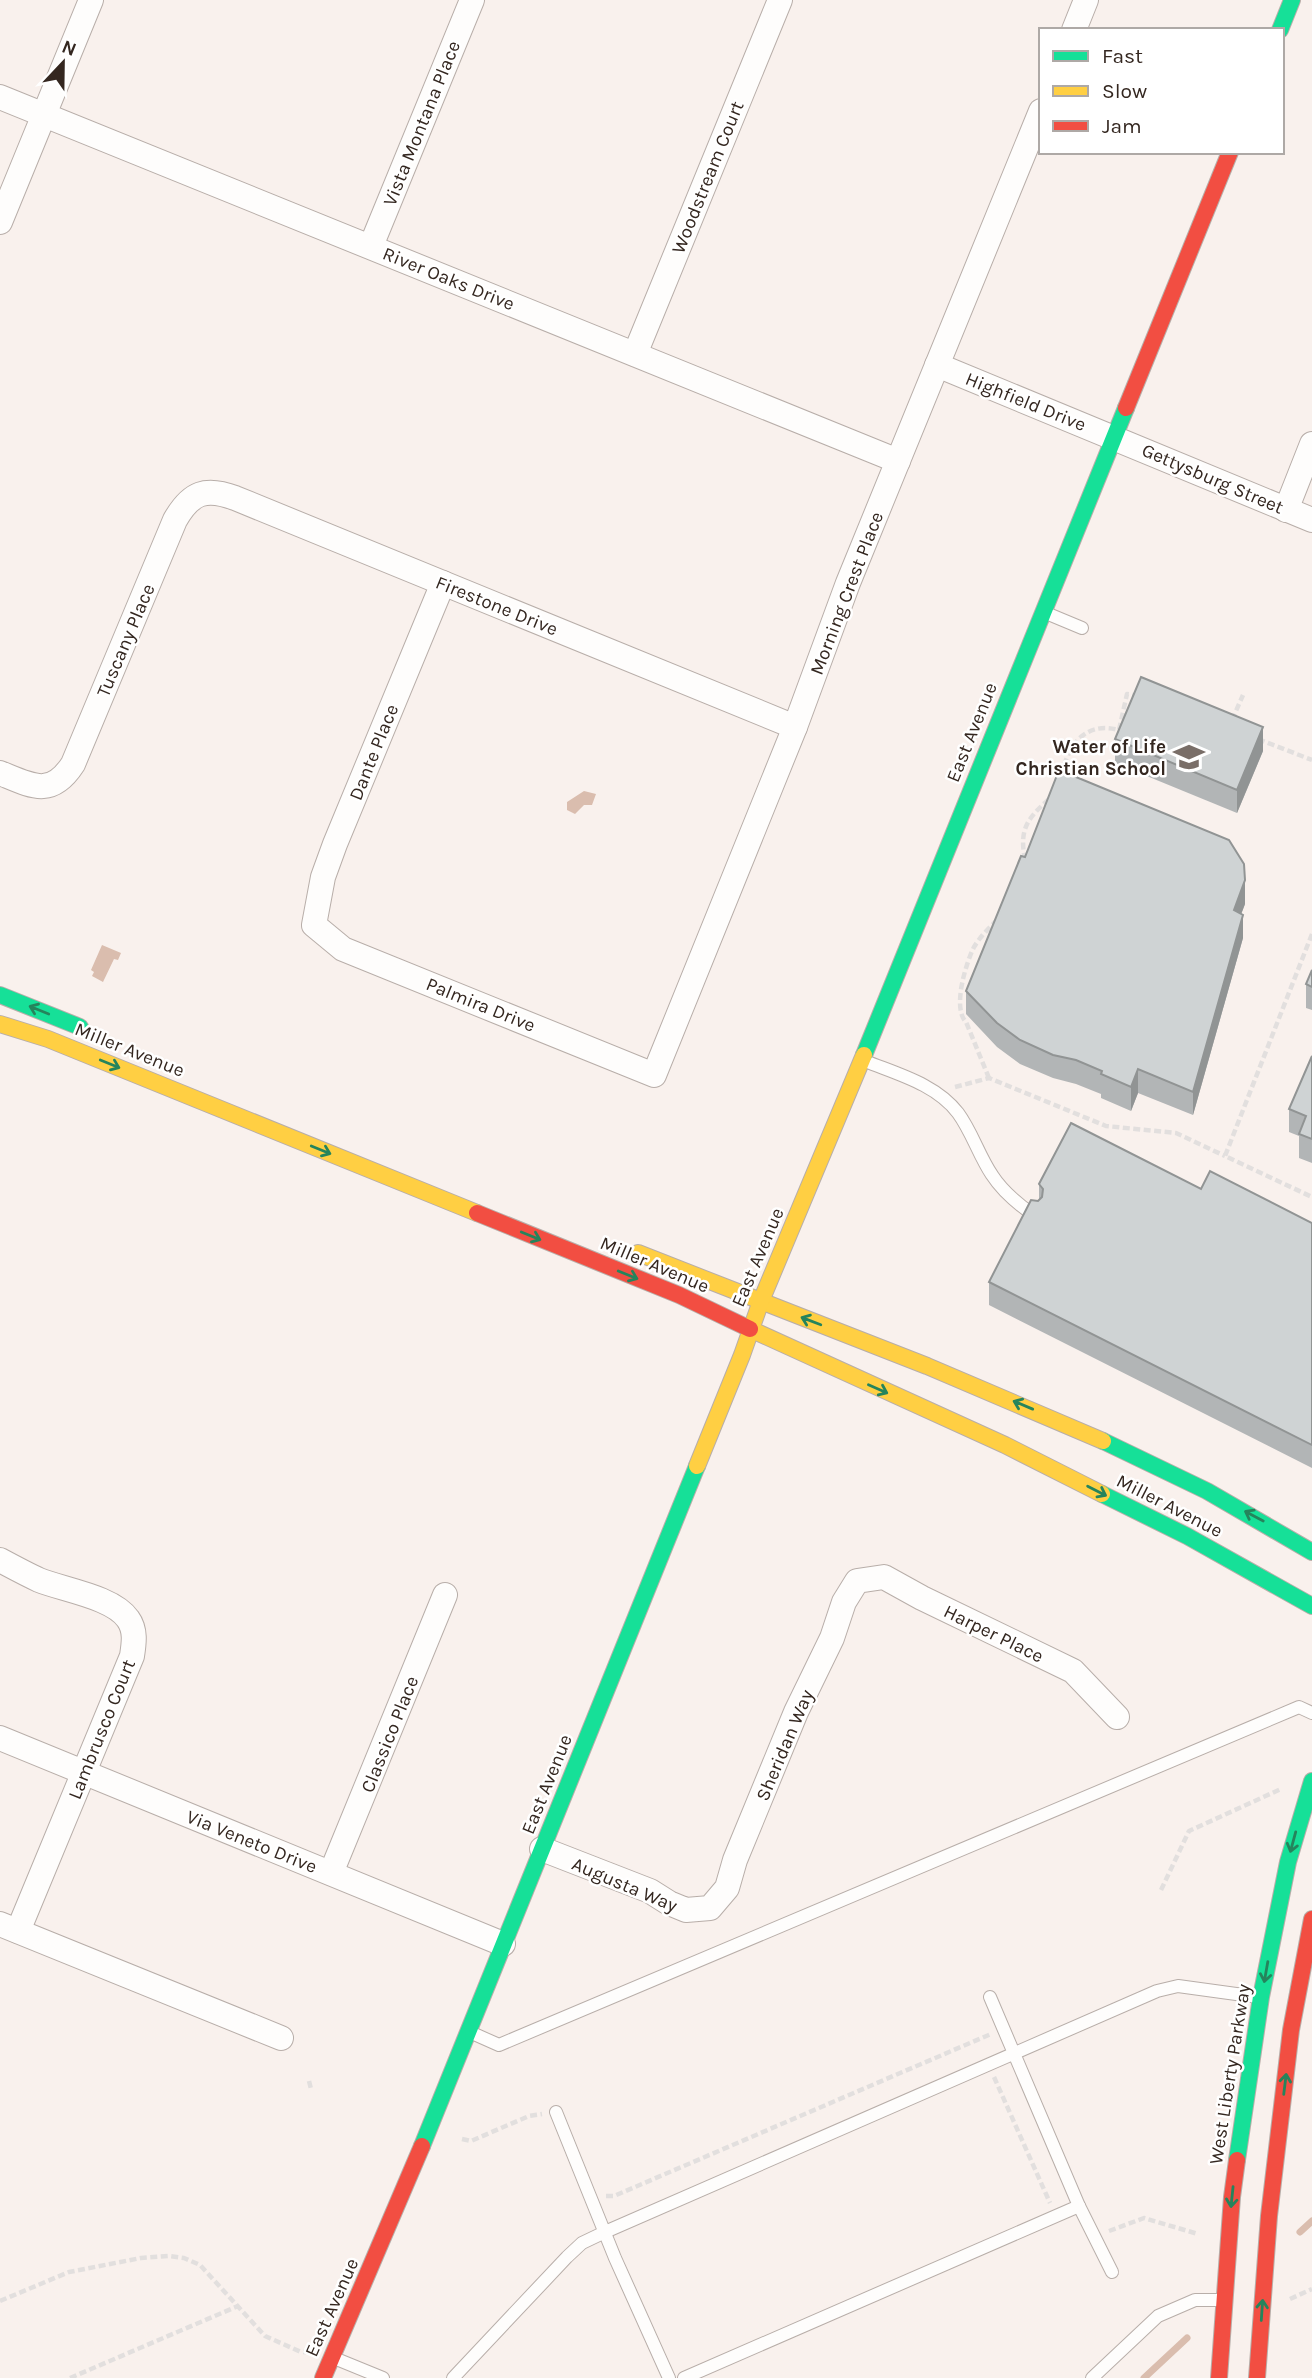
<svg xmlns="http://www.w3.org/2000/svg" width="1312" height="2378" font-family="Karla,sans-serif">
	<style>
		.water { fill: #dabdae }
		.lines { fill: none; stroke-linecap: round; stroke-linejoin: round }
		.stream { stroke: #dabdae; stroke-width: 7 }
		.lane-casing { stroke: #b8aea9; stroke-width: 14 }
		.street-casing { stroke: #b8aea9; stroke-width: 26 }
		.fast-casing { stroke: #b8aea9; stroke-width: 18 }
		.slow-casing { stroke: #b8aea9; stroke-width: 18 }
		.jam-casing { stroke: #b8aea9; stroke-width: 18 }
		.path { stroke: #e2dfde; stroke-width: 4.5; stroke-dasharray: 7 3.5; stroke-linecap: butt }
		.lane { stroke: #fefdfc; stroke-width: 12 }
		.street { stroke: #fefdfc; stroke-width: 24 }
		.fast { stroke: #16e098; stroke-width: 16 }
		.slow { stroke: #ffcf43; stroke-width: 16 }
		.jam { stroke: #f24e42; stroke-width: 16 }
		.wall { fill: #b2b5b6 }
		.shaded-wall { fill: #919494 }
		.building { fill: #cfd3d4; stroke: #919494; stroke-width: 2 }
		.oneway { stroke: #25845c }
		.labels { text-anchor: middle; stroke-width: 5; stroke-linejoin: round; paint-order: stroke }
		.street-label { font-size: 19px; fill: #342720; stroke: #fff }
		.poi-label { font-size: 19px; font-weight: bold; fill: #342720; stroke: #fff; text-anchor: end }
	</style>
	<rect width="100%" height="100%" fill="#f9f1ed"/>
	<!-- water -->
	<g class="water">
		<path d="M 584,791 L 596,794 L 592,805 L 584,805 L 575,814 L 567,810 L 567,802 Z"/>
		<path d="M 102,945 L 121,953 L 118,960 L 114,959 L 103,982 L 92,976 L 94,972 L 91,970 Z"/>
	</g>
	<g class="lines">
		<!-- stream -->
		<g class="stream">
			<path d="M 1300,2232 L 1312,2221"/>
			<path d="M 1144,2378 L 1187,2338"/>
		</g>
		<defs>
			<g id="lane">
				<path d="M 1046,613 L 1082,628"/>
				<path d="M 865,1061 C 897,1074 936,1084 958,1113 C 972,1132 979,1156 992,1175 C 1003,1192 1019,1205 1035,1216"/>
				<path d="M 472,2033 L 499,2045 L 1299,1707 L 1312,1713"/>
				<path d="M 556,2112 L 615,2258 L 669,2378"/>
				<path d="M 1079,2206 L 1112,2272"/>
				<path d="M 334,2358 L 383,2378"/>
				<path d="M 453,2378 L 567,2257 L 582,2243 L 605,2232 L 1157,1991 L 1178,1986 L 1258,1997"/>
				<path d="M 684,2378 L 1079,2206 L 990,1997"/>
				<path d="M 1092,2378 L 1158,2316 L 1195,2300 L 1223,2300"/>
			</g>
			<g id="street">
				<path d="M 1074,30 L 1086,0"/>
				<path d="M 0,97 L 898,461"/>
				<path d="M 0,222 L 91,0"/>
				<path d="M 371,246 L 472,0"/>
				<path d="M 635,354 L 780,0"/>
				<path d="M 937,365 L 1312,520"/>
				<path d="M 1286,510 L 1312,444"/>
				<path d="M 443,583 L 335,844 L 323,877 L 314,925 L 343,949 L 654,1075 L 795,727 L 848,583 L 1041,111"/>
				<path d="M 0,773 C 32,786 51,798 73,764 L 175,520 C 191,492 206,487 235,498 L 795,727"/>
				<path d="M 0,1560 C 13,1567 26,1574 39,1580 C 64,1590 113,1597 128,1619 C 136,1630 134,1643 132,1656 L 18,1931"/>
				<path d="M 0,1738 L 503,1944"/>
				<path d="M 542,1849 L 650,1891 L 669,1903 L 686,1910 L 710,1908 L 727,1888 L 735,1860 L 796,1712 L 832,1638 L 844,1602 L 857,1581 L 884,1577 L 922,1598 L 1073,1671 L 1117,1717"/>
				<path d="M 331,1873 L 445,1595"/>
				<path d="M 0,1924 L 281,2038"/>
			</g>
			<g id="fast">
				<path d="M 1280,30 L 1292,0"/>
				<path d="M 0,995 L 80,1027"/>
				<path d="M 864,1055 L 1126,408"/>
				<path d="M 1103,1441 L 1207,1491 L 1312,1552"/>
				<path d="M 1102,1494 L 1187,1536 L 1312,1606"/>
				<path d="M 422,2146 L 697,1466"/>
				<path d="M 1237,2160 L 1261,1997 L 1288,1862 L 1312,1781"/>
			</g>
			<g id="slow">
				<path d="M 0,1024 L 48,1039 L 477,1213"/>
				<path d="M 638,1253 L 927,1366 L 1103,1441"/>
				<path d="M 750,1329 L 1005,1445 L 1102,1494"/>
				<path d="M 697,1466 L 742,1355 L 761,1301 L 864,1055"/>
			</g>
			<g id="jam">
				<path d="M 1126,408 L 1230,152"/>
				<path d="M 477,1213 L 679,1295 L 750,1329"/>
				<path d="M 323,2378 L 422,2146"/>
				<path d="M 1219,2378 L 1232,2197 L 1237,2160"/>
				<path d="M 1257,2378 L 1269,2216 L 1291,2030 L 1312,1919"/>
			</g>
		</defs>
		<!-- lane casing -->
		<use href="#lane" class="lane-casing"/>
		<!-- street casing -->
		<use href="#street" class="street-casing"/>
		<!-- fast casing -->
		<use href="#fast" class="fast-casing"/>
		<!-- slow casing -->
		<use href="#slow" class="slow-casing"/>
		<!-- jam casing -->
		<use href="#jam" class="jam-casing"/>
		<!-- path -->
		<g class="path">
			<path d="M 1232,720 L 1243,695"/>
			<path d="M 1258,739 L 1312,760"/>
			<path d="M 1061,775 C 1069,745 1084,721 1119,730 L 1127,694 L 1139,696"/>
			<path d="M 1025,860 C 1019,829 1027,819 1049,799"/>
			<path d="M 1312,934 L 1225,1156 L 1312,1197"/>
			<path d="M 989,1078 L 966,1022 C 952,1008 966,963 974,947 C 980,937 988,929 996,921"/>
			<path d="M 955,1087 L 989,1078 L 1106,1126 L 1176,1133 L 1225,1156"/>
			<path d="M 1161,1890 L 1189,1831 L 1281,1789"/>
			<path d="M 994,2077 L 1050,2203"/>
			<path d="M 309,2081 L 311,2089"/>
			<path d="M 462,2139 L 471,2141 L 529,2116 L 542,2114"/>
			<path d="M 606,2196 L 614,2196 L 991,2034"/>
			<path d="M 1109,2231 L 1144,2218 L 1198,2234"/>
			<path d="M 1290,2299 L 1312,2289"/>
			<path d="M 0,2301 L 69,2272 L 141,2258 L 169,2256 L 184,2258 L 200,2265 L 265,2336 L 301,2352 L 306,2352"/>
			<path d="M 70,2378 L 238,2306"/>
		</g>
		<!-- lane -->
		<use href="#lane" class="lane"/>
		<!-- street -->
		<use href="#street" class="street"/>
		<!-- fast -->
		<use href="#fast" class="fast"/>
		<!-- slow -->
		<use href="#slow" class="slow"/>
		<!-- jam -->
		<use href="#jam" class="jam"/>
	</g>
	<!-- wall -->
	<g class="wall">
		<path d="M 1115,739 L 1263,751 L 1237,813 L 1115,763 Z"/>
		<path d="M 1245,904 L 1241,914 L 1243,938 L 1193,1115 L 1138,1093 L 1131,1111 L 1101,1098 L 1101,1094 L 1076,1084 L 1053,1078 L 1020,1064 L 997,1047 L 966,1014 L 966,991 Z"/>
		<path d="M 1312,970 L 1312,1010 L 1306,1008 L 1306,984 Z"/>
		<path d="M 1312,1056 L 1312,1163 L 1299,1158 L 1299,1136 L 1289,1132 L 1289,1109 Z"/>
		<path d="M 1039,1184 L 1201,1189 L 1312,1223 L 1312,1468 L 989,1305 L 989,1282 L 1039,1200 Z"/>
	</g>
	<!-- shaded-wall -->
	<g class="shaded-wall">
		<path d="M 1263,727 L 1263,751 L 1237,813 L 1237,790 Z"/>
		<path d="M 1245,880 L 1245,904 L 1234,933 L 1234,910 Z"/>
		<path d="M 1243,915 L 1243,938 L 1193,1115 L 1193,1092 Z"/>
		<path d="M 1138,1069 L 1138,1093 L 1131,1111 L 1131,1087 Z"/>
	</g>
	<!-- building -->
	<g class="building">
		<path d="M 1141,677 L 1263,727 L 1237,790 L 1115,739 Z"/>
		<path d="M 1059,770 L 1229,840 L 1244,864 L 1245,880 L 1234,910 L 1243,915 L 1193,1092 L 1138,1069 L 1131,1087 L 1101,1074 L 1102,1071 L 1076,1060 L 1053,1055 L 1020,1040 L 997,1023 L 966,991 L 1021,856 L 1025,857 Z"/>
		<path d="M 1312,970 L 1312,987 L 1306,984 Z"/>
		<path d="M 1312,1056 L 1312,1139 L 1299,1134 L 1306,1116 L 1289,1109 Z"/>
		<path d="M 1071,1123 L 1201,1189 L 1210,1171 L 1312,1223 L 1312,1445 L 989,1282 L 1031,1200 L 1038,1201 L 1042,1197 L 1043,1189 L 1039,1184 Z"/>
	</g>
	<!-- one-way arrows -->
	<defs><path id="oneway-shaft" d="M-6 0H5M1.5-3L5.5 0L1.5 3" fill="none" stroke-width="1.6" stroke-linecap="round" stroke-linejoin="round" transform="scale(1.75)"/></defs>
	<g class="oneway">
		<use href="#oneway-shaft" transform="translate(39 1010) rotate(-158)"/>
		<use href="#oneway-shaft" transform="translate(110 1064) rotate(22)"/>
		<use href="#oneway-shaft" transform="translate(321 1150) rotate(22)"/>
		<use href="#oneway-shaft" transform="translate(531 1236) rotate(22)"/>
		<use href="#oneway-shaft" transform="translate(628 1275) rotate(22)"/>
		<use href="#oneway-shaft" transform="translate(811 1321) rotate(-159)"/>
		<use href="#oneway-shaft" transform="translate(878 1389) rotate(24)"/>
		<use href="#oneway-shaft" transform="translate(1023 1405) rotate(-157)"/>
		<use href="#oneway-shaft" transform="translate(1097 1491) rotate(27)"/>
		<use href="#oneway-shaft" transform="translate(1254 1516) rotate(-152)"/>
		<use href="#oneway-shaft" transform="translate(1293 1842) rotate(105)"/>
		<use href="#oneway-shaft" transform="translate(1266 1972) rotate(100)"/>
		<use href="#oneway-shaft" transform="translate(1285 2084) rotate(-83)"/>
		<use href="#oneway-shaft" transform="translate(1232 2197) rotate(96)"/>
		<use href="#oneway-shaft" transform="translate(1262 2310) rotate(-86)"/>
	</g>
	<!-- icons -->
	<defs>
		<symbol id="school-bare" viewBox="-9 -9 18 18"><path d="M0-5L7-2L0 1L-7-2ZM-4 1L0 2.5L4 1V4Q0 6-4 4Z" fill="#796e68" stroke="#fff" stroke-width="2.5" paint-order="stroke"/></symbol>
	</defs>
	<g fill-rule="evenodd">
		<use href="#school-bare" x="1167" y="735" width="44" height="44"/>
	</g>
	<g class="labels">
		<!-- street labels -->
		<g class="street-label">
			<text transform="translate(421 123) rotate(-68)" y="7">Vista Montana Place</text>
			<text transform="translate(707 177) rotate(-68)" y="7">Woodstream Court</text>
			<text transform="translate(449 278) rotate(22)" y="7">River Oaks Drive</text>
			<text transform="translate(1026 401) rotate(22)" y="7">Highfield Drive</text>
			<text transform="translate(1213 478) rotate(23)" y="7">Gettysburg Street</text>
			<text transform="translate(846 593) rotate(-69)" y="7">Morning Crest Place</text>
			<text transform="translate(497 605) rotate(22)" y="7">Firestone Drive</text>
			<text transform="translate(125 640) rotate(-67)" y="7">Tuscany Place</text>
			<text transform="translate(971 732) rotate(-68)" y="7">East Avenue</text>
			<text transform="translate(373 752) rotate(-68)" y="7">Dante Place</text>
			<text transform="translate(481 1004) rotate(22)" y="7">Palmira Drive</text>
			<text transform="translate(130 1049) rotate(22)" y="7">Miller Avenue</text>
			<text transform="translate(757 1257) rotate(-67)" y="7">East Avenue</text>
			<text transform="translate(655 1264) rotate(23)" y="7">Miller Avenue</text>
			<text transform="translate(1170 1505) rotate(27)" y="7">Miller Avenue</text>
			<text transform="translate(994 1633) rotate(26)" y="7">Harper Place</text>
			<text transform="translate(101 1729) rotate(-68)" y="7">Lambrusco Court</text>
			<text transform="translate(389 1734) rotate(-68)" y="7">Classico Place</text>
			<text transform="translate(784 1745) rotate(-67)" y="7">Sheridan Way</text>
			<text transform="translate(546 1784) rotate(-68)" y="7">East Avenue</text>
			<text transform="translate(252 1841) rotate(22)" y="7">Via Veneto Drive</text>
			<text transform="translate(625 1884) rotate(23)" y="7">Augusta Way</text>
			<text transform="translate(1229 2074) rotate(-81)" y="7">West Liberty Parkway</text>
			<text transform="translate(331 2307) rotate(-66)" y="7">East Avenue</text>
		</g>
		<!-- poi labels -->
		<g class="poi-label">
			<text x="1166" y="753">Water of Life<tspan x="1166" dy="22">Christian School</tspan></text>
		</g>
	</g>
	<!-- legend -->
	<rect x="1039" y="28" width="245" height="126" fill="#ffffff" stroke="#aea9a6" stroke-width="2"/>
	<rect x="1053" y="51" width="35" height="10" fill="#16e098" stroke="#aea9a6" stroke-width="2"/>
	<text x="1102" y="63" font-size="21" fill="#342720">Fast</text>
	<rect x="1053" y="86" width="35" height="10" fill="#ffcf43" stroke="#aea9a6" stroke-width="2"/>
	<text x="1102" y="98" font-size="21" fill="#342720">Slow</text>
	<rect x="1053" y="121" width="35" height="10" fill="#f24e42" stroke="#aea9a6" stroke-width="2"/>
	<text x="1102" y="133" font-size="21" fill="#342720">Jam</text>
	<!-- north arrow -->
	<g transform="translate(63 63) rotate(22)" stroke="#ffffff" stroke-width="5" paint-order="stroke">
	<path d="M0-5L12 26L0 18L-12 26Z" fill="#342720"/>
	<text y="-10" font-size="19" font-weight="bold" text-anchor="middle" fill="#342720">N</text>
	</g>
</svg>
